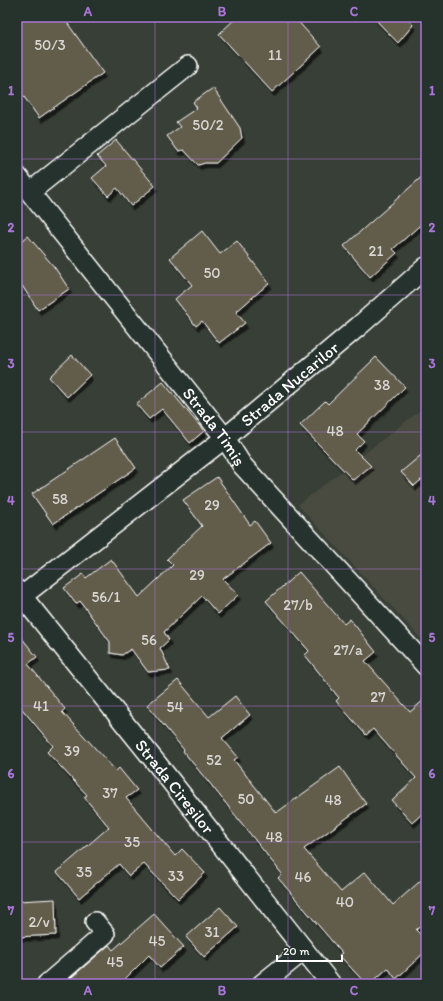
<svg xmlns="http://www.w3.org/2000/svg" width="443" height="1001" font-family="Itim,sans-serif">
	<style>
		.built { fill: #494c40 }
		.building { fill: #625c4b; stroke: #fff; filter: url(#shadow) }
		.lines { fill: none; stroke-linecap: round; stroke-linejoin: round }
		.street-casing { stroke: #fff; stroke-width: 22 }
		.street { stroke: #26332d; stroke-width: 19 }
		.grid { fill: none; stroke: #a976d5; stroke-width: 1; stroke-opacity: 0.55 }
		.labels { text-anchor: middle; stroke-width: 3; stroke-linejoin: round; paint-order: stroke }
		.number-label { font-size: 15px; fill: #d8d6d2 }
		.street-label { font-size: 17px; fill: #fff; stroke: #26332d }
		.neatline { fill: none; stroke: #a976d5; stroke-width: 1.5 }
		.grid-label { font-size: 13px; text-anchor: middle; font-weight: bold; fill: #a976d5 }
	</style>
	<defs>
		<filter id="shadow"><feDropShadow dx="2.5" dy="4.5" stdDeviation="0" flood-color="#0009"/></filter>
	</defs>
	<rect width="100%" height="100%" fill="#383f36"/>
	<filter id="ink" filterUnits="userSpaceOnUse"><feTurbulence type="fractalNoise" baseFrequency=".025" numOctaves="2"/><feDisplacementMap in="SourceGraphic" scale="8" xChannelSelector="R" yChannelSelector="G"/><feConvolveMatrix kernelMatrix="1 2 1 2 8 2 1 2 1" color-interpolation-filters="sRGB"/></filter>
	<g filter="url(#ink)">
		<!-- built -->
		<path class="built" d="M 426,406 L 426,644 L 298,505 Z"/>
		<!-- building -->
		<g class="building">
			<path d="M 17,17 L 63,17 L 103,73 L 39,118 L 17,87 Z"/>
			<path d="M 237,17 L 294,17 L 321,47 L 272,92 L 219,34 Z"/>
			<path d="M 373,17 L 406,17 L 413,25 L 398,43 Z"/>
			<path d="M 213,88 L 240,128 L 242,138 L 216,163 L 205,163 L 198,165 L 184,150 L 178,151 L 167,136 L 180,127 L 176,122 L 197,108 L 193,102 Z"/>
			<path d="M 116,140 L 155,186 L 131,206 L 117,188 L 108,196 L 92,178 L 106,166 L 97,156 Z"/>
			<path d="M 426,173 L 426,220 L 393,249 L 397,253 L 370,277 L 344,246 Z"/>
			<path d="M 202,231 L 220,254 L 237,241 L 269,283 L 236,312 L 245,323 L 219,343 L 202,321 L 196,326 L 175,299 L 192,285 L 170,258 Z"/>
			<path d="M 28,236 L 55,268 L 69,289 L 38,310 L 17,278 L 17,245 Z"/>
			<path d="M 72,355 L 90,375 L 67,397 L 49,377 Z"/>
			<path d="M 376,357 L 405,387 L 357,434 L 364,441 L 355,450 L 371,466 L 353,480 L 300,425 L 325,401 L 328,404 Z"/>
			<path d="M 163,382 L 204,431 L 190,443 L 162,409 L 149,419 L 136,404 Z"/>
			<path d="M 115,438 L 136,468 L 53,524 L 32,494 Z"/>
			<path d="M 426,451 L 426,476 L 414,486 L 401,472 Z"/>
			<path d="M 217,477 L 250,525 L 255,521 L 271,543 L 223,579 L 238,595 L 218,614 L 202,596 L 164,632 L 169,640 L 160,648 L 170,670 L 148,672 L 131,649 L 122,655 L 110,653 L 110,642 L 80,601 L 76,604 L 64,588 L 83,574 L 86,578 L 111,559 L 139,597 L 173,565 L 167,559 L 202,526 L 183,500 Z"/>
			<path d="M 299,572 L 344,624 L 350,619 L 376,652 L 365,661 L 410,712 L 426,698 L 426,810 L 412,823 L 392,801 L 416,778 L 373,729 L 366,735 L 336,701 L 339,698 L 305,655 L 309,651 L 266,601 Z"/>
			<path d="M 17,632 L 37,657 L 28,664 L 65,709 L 62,712 L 116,771 L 119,768 L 137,790 L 126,798 L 175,856 L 182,849 L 205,873 L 178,899 L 144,864 L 129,876 L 119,864 L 79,898 L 57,872 L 109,827 L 84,797 L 87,795 L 47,752 L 53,746 L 17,703 Z"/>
			<path d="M 178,680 L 209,717 L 235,696 L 250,715 L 222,738 L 238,757 L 234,760 L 276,813 L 340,767 L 366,804 L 304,849 L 341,892 L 365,872 L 393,905 L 426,876 L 426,921 L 416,930 L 426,940 L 426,951 L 396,979 L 388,968 L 370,984 L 366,984 L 339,955 L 342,953 L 278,878 L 282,874 L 208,781 L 208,782 L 183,751 L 184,750 L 147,705 Z"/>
			<path d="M 55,899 L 56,935 L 17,937 L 18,901 Z"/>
			<path d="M 220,907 L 238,927 L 204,957 L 186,937 Z"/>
			<path d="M 154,914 L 184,947 L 160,968 L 149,955 L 120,984 L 64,984 L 109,945 L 113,950 Z"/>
		</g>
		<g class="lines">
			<defs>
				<g id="street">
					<path id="s1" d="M 17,176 L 225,438 L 242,465 L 426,666"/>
					<path d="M 30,192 L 188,66"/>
					<path id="s2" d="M 17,590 L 162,770 L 331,984"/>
					<path id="s3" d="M 17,600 L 225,438 L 359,326 L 426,267"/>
					<path d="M 47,984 L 105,934 L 95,922"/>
					<path d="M 262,984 L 304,950"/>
				</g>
			</defs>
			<!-- street casing -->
			<use href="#street" class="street-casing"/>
			<!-- street -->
			<use href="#street" class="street"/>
		</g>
	</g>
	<!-- grid -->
	<path class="grid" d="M 155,17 L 155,984M 288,17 L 288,984M 17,159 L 426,159M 17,295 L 426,295M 17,432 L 426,432M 17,569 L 426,569M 17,706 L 426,706M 17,842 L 426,842"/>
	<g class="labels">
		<!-- number labels -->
		<g class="number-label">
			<text x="50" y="50">50/3</text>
			<text x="275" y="60">11</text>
			<text x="208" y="130">50/2</text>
			<text x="376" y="256">21</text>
			<text x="212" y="278">50</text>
			<text x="382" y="390">38</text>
			<text x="335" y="436">48</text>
			<text x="60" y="504">58</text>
			<text x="212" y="510">29</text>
			<text x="197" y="580">29</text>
			<text x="106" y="602">56/1</text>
			<text x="298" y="610">27/b</text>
			<text x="149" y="645">56</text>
			<text x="348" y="655">27/a</text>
			<text x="378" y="702">27</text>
			<text x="41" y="711">41</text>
			<text x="175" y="712">54</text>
			<text x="72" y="756">39</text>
			<text x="214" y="765">52</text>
			<text x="110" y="798">37</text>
			<text x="246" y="804">50</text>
			<text x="333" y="805">48</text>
			<text x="274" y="842">48</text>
			<text x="132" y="847">35</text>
			<text x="84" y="877">35</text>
			<text x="176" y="881">33</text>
			<text x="303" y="882">46</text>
			<text x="345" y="907">40</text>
			<text x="39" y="927">2/v</text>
			<text x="212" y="937">31</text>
			<text x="157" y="946">45</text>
			<text x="115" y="967">45</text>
		</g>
		<!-- street labels -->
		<g class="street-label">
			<text dy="6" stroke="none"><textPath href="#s3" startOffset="348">Strada Nucarilor</textPath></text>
			<text dy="6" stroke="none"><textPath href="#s1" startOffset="319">Strada Timiș</textPath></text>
			<text dy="6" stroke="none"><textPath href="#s2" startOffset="252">Strada Cireșilor</textPath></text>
		</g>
	</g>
	<!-- margin -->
	<rect width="443" height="1001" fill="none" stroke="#26332d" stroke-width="44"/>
	<!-- scale -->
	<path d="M277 955v6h65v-6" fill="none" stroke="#ffffff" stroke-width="2"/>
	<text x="283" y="955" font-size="12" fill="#ffffff" stroke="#26332d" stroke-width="3" paint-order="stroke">20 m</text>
	<rect x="22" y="22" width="399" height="957" class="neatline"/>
	<g class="grid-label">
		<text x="88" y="16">A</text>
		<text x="222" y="16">B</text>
		<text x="354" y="16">C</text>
		<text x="11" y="95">1</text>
		<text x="432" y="95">1</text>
		<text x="11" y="232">2</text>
		<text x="432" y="232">2</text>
		<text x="11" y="368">3</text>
		<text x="432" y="368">3</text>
		<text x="11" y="505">4</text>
		<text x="432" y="505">4</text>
		<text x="11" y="642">5</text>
		<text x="432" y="642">5</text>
		<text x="11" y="778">6</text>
		<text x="432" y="778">6</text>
		<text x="11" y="915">7</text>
		<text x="432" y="915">7</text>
		<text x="88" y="995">A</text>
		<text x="222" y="995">B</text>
		<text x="354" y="995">C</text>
	</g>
</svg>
